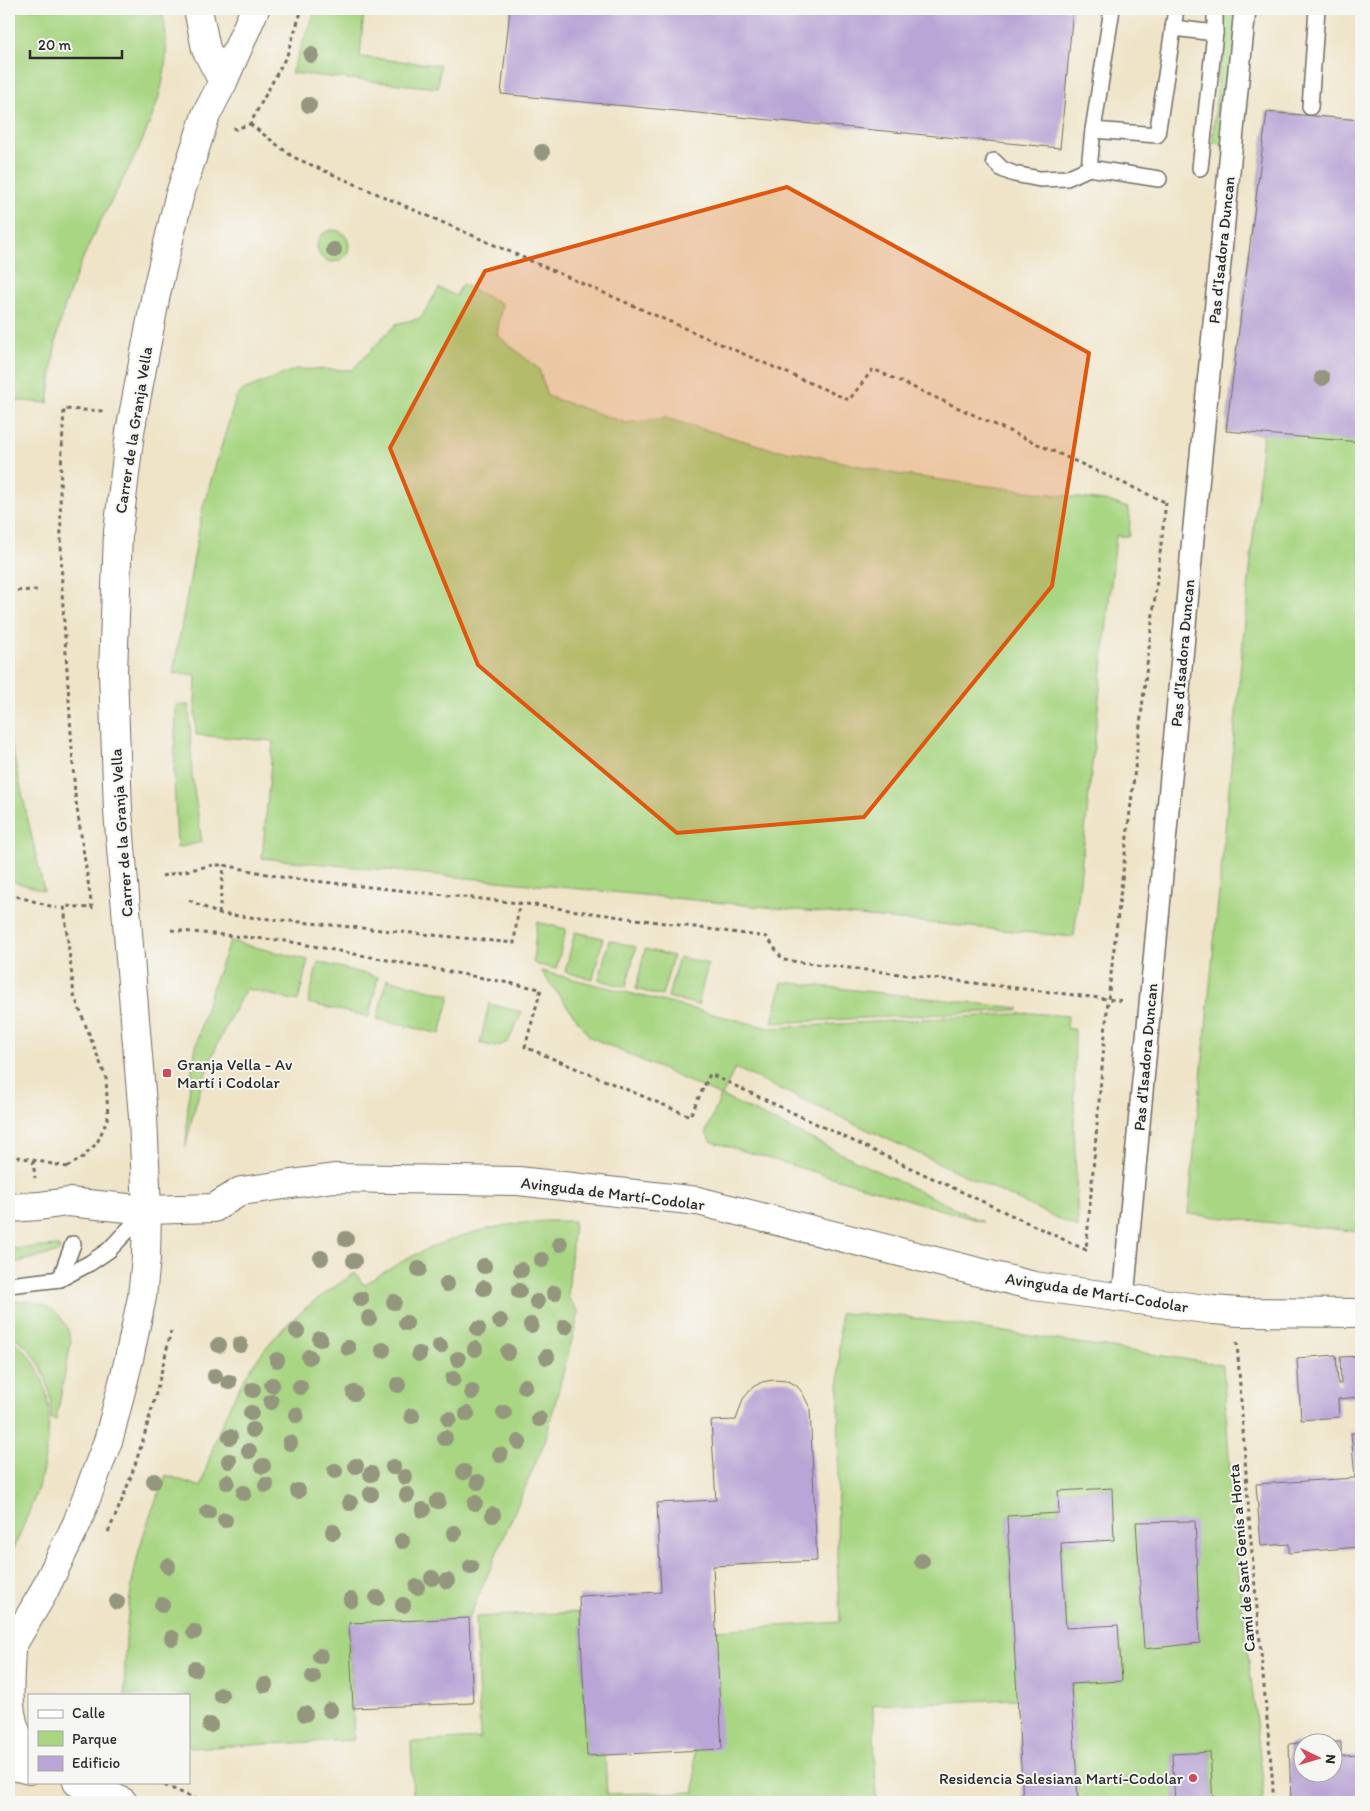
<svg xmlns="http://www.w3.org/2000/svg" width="1370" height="1811" font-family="Itim,sans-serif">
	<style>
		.green { fill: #a9d683; stroke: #6a8057 }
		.building { fill: #baa6d6 }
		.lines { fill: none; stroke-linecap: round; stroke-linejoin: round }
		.service-casing { stroke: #706c62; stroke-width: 18 }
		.pedestrian-casing { stroke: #706c62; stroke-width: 24 }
		.minor-casing { stroke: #706c62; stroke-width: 30 }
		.tertiary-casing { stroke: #706c62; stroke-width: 30 }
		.path { stroke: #706c62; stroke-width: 3; stroke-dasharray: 4 4; stroke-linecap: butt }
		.service { stroke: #fff; stroke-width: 15 }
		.pedestrian { stroke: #fff; stroke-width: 21 }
		.minor { stroke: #fff; stroke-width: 28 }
		.tertiary { stroke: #fff; stroke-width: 28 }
		.tree { fill: #94967e }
		.marked { fill: #df570e; fill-opacity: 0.2; stroke: #df570e; stroke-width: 4; stroke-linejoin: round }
		.poi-dot { fill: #d1495b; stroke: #f6f6f2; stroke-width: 2 }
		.labels { text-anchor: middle; stroke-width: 4; stroke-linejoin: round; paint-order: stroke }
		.street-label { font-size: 16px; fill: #2b2b2b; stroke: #f6f6f2 }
		.poi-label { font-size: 16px; fill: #2b2b2b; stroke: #f6f6f2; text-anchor: start }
	</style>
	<rect width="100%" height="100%" fill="#f6f6f2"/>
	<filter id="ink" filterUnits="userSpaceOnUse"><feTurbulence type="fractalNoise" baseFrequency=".02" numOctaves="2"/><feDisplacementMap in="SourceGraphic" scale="10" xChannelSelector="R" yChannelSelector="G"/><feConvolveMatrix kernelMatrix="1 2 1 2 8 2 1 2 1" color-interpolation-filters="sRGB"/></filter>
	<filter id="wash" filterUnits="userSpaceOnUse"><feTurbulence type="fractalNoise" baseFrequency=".0096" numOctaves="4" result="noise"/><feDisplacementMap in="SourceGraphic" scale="20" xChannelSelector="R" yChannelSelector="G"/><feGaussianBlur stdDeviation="1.12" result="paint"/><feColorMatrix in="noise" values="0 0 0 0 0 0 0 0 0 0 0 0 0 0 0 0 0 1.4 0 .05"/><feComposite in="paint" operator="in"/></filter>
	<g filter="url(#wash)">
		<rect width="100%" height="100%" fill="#efe4c8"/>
		<!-- green -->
		<g class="green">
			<path d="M 9,9 L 161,9 C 186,97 116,180 84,256 C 73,282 63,308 57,335 C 53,357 51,381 48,403 L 9,400 Z"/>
			<path d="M 316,9 L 364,9 L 360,57 L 440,65 L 438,88 L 291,73 Z"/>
			<path d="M 1225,9 L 1245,9 L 1226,145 L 1212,143 Z"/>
			<path d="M 1267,112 L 1361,120 L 1361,1232 L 1188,1214 L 1263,434 L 1226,431 Z"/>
			<circle cx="333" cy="246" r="16"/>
			<path d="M 462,284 L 502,304 L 497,335 L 539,369 L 547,396 L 626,423 L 665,418 L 772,449 L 802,453 L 896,474 L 1111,502 L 1128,508 L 1130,517 L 1129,536 L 1116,536 L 1074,937 L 262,858 L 273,741 L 196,735 L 195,705 L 196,675 L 173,673 L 203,507 L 236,398 L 243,390 L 296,369 L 352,370 L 396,324 L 421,318 L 439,288 L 456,296 Z"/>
			<path d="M 176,705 L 189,705 L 192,776 L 202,842 L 177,848 L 174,777 Z"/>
			<path d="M 9,722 L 10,740 L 44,891 L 9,880 Z"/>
			<path d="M 537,922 L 566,929 L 556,969 L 535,964 L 533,962 Z"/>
			<path d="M 575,932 L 603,938 L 593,979 L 565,972 Z"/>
			<path d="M 609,940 L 636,947 L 626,987 L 599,980 Z"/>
			<path d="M 230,941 L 308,960 L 298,1001 L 246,989 C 216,1040 197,1088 186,1147 C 187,1119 188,1090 193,1063 C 200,1020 214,981 230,941 Z"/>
			<path d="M 645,949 L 673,956 L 662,996 L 636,989 Z"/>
			<path d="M 679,957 L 708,964 L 698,1005 L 668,997 Z"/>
			<path d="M 318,962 L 378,977 L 369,1017 L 308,1003 Z"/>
			<path d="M 541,971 L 769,1028 L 1031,1013 L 1068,1016 L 1067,1029 L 1075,1029 L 1074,1129 L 1078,1228 L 735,1068 L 722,1096 L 983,1222 L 710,1141 L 706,1132 L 721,1096 L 590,1037 Z"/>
			<path d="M 387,979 L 450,995 L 440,1034 L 377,1019 Z"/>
			<path d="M 782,982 L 1019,1008 L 1019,1010 L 772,1023 Z"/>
			<path d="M 489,1004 L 522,1012 L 508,1042 L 495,1047 L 480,1043 Z"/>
			<path d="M 548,1221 L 574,1221 L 568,1297 L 579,1313 L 545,1441 L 469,1618 L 349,1624 L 354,1740 L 189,1748 L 189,1695 L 125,1695 C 124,1647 127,1597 139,1551 C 146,1524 156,1500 166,1475 L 201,1487 C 218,1423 244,1363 294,1318 C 313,1301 334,1287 355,1273 L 364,1285 C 424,1245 475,1225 548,1221 Z"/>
			<path d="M 59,1246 L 59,1252 L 9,1264 L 9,1249 Z"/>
			<path d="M 9,1301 C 41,1299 65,1308 71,1342 L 56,1420 L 51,1419 C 52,1382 41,1354 9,1333 Z"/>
			<path d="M 840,1313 L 900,1316 L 1223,1365 L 1234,1532 L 1263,1782 L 1263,1802 L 1213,1802 L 1210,1752 L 1172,1754 L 1175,1802 L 1078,1802 L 1071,1684 L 1121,1681 L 1118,1626 L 1066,1628 L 1061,1543 L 1114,1539 L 1111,1488 L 1058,1491 L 1059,1513 L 1007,1516 L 1018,1699 L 873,1705 L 876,1802 L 413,1802 L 411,1742 L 480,1738 L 476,1617 L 580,1612 L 587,1756 L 605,1755 L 607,1794 L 695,1792 L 694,1750 L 716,1630 L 840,1622 L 837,1559 Z"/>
			<path d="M 9,1338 C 57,1369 53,1426 41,1477 C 35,1501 23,1525 14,1549 L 9,1550 Z"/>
		</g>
		<g id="blocks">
			<!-- building -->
			<g class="building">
				<path d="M 510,9 L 1073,9 L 1060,148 L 501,94 Z"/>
				<path d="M 1267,112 L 1361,120 L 1361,442 L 1226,431 Z"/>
				<path d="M 1336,1355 L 1338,1384 L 1341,1384 L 1340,1357 L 1361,1356 L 1361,1397 L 1338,1399 L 1339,1417 L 1301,1420 L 1297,1358 Z"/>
				<path d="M 773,1380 L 787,1381 L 796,1385 L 802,1392 L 810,1408 L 817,1561 L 713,1566 L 722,1749 L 587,1756 L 579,1596 L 661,1592 L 657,1503 L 716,1500 L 711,1421 L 736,1420 L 743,1399 L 753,1387 L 762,1382 Z"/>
				<path d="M 1351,1433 L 1361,1433 L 1361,1573 L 1360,1573 L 1358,1547 L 1289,1553 L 1289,1544 L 1261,1546 L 1256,1484 L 1355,1478 Z"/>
				<path d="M 1112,1488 L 1114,1540 L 1061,1543 L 1066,1628 L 1118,1625 L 1122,1681 L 1071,1684 L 1078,1801 L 1023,1802 L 1007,1516 L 1059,1513 L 1058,1491 Z"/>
				<path d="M 1195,1521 L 1200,1643 L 1144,1649 L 1136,1522 Z"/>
				<path d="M 469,1618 L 473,1703 L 353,1708 L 349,1623 Z"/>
				<path d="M 1332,1742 L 1341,1742 L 1341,1756 L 1361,1755 L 1361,1802 L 1291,1802 L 1289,1744 L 1302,1743 L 1302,1774 L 1332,1774 Z"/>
				<path d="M 1210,1752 L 1213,1802 L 1175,1802 L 1172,1754 Z"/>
			</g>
		</g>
	</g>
	<g filter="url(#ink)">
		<use href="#blocks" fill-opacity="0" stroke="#706c62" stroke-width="1"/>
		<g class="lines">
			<defs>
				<g id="service">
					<path d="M 1112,9 L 1093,130 L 1157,135 L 1176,9"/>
					<path d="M 1173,28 L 1215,33"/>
					<path d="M 1310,107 L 1317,9"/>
					<path d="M 1093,130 L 1089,168 L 1159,179"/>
					<path d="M 994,161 L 1002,169 L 1014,174 L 1040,179 L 1067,178 L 1089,168"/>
					<path d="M 1200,168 L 1215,33 L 1215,9"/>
					<path d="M 60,1279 L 73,1244"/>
					<path d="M 9,1285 L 60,1279 L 90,1263 L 109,1250 L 147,1210"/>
				</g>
				<path id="pedestrian" d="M 1123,1298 L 1195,516 L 1245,9"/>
				<path id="minor" d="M 9,1208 L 39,1206 L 68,1202 L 147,1210 L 214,1208 L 241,1191 L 334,1178 L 518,1181 L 698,1201 L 1034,1286 L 1213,1310 L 1239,1312 L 1361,1313"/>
				<g id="tertiary">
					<path d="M 198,9 L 206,49 L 223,82"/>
					<path d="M 11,1649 C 10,1683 3,1725 29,1752"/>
					<path d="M 9,1651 L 42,1595 L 77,1523 L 109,1438 L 129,1359 L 142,1297 L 146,1258 L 147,1210 L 143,1117 L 118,811 L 113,672 L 118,532 L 130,432 L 156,294 L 179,197 L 206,115 L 223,82 L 255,9"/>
					<path d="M 9,1765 L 29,1770"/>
					<path d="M 77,1782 L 90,1786 L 123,1802"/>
				</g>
			</defs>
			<!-- service casing -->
			<use href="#service" class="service-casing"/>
			<!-- pedestrian casing -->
			<use href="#pedestrian" class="pedestrian-casing"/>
			<!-- minor casing -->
			<use href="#minor" class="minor-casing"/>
			<!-- tertiary casing -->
			<use href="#tertiary" class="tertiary-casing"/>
			<!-- path -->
			<g class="path">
				<path d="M 250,124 L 293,157 L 849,400 L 873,369 L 1167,503"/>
				<path d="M 233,128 L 236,129 L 250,124 L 287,55 L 302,9"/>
				<path d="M 9,591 L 38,590"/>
				<path d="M 162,876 L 213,865 L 224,865 L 286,878 L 519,903 L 767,937 L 783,960 L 1124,1001"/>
				<path d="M 9,894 L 57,908"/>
				<path d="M 189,900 L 219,914 L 514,943 L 519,903"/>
				<path d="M 219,914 L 224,865"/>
				<path d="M 171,930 L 286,941 L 541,989 L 525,1047 L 690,1116 L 710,1074 L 1086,1250 L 1108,1000 L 1166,502"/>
				<path d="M 9,1155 L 67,1167"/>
				<path d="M 33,1160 L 35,1178"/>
				<path d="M 67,1167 L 82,1158 L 97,1143 L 108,1118 L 106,1078 L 74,995 L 64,906 L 92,908 L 75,795 L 62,591 L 60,489 L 64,409 L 103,411"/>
				<path d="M 1237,1342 L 1250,1531 L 1273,1786 L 1273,1802"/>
				<path d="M 108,1532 C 138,1469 155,1400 171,1331"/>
				<path d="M 157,1782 L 203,1802"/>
			</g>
			<!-- service -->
			<use href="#service" class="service"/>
			<!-- pedestrian -->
			<use href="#pedestrian" class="pedestrian"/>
			<!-- minor -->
			<use href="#minor" class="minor"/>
			<!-- tertiary -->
			<use href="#tertiary" class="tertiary"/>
		</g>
		<!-- trees -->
		<g class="tree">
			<circle cx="311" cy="55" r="8"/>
			<circle cx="309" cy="105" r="8"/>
			<circle cx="542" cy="152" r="8"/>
			<circle cx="334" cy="250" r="8"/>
			<circle cx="1322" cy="378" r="8"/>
			<circle cx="346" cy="1239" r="8"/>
			<circle cx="560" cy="1244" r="8"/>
			<circle cx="321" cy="1258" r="8"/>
			<circle cx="542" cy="1260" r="8"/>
			<circle cx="354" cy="1261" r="8"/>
			<circle cx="484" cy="1266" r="8"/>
			<circle cx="419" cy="1269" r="8"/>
			<circle cx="521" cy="1270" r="8"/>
			<circle cx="447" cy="1284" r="8"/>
			<circle cx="484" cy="1288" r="8"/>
			<circle cx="519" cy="1291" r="8"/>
			<circle cx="554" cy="1293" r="8"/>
			<circle cx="361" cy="1299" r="8"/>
			<circle cx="394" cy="1302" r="8"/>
			<circle cx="537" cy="1302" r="8"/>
			<circle cx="369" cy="1318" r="8"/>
			<circle cx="500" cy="1321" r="8"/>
			<circle cx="406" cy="1323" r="8"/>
			<circle cx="531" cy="1325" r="8"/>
			<circle cx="565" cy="1327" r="8"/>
			<circle cx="478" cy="1329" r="8"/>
			<circle cx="297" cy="1331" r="8"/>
			<circle cx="320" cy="1339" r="8"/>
			<circle cx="219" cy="1345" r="8"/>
			<circle cx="240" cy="1345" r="8"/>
			<circle cx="440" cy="1346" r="8"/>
			<circle cx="348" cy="1348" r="8"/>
			<circle cx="475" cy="1349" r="8"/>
			<circle cx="383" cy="1350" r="8"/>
			<circle cx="508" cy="1352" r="8"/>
			<circle cx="419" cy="1354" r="8"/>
			<circle cx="309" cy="1357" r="8"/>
			<circle cx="547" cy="1357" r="8"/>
			<circle cx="458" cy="1359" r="8"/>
			<circle cx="277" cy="1360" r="8"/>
			<circle cx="215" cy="1376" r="8"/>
			<circle cx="453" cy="1379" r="8"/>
			<circle cx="229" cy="1382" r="8"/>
			<circle cx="272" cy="1385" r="8"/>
			<circle cx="398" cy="1385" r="8"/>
			<circle cx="525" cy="1386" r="8"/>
			<circle cx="300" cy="1387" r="8"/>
			<circle cx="253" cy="1390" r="8"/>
			<circle cx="472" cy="1392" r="8"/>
			<circle cx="354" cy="1393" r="8"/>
			<circle cx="271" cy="1402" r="8"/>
			<circle cx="251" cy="1413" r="8"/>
			<circle cx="504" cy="1413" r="8"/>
			<circle cx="467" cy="1414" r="8"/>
			<circle cx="296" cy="1415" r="8"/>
			<circle cx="412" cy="1416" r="8"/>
			<circle cx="449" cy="1419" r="8"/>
			<circle cx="539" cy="1419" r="8"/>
			<circle cx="253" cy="1430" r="8"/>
			<circle cx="230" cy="1437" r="8"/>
			<circle cx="445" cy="1438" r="8"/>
			<circle cx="519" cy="1442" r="8"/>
			<circle cx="290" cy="1443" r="8"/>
			<circle cx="249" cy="1451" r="8"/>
			<circle cx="500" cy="1455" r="8"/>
			<circle cx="229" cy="1461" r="8"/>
			<circle cx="263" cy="1466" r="8"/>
			<circle cx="356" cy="1466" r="8"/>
			<circle cx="393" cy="1467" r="8"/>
			<circle cx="335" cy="1471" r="8"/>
			<circle cx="464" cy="1472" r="8"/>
			<circle cx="371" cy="1474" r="8"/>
			<circle cx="405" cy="1477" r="8"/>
			<circle cx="154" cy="1481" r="8"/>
			<circle cx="227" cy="1482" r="8"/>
			<circle cx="478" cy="1482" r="8"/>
			<circle cx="266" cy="1485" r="8"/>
			<circle cx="298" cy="1491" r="8"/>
			<circle cx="244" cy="1493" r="8"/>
			<circle cx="371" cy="1494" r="8"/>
			<circle cx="407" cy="1495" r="8"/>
			<circle cx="438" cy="1501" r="8"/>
			<circle cx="350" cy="1503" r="8"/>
			<circle cx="475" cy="1503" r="8"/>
			<circle cx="423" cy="1510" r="8"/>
			<circle cx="208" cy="1512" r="8"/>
			<circle cx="493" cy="1515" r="8"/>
			<circle cx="225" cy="1520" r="8"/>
			<circle cx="333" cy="1532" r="8"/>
			<circle cx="454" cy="1533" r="8"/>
			<circle cx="402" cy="1541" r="8"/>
			<circle cx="922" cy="1561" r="8"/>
			<circle cx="168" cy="1566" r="8"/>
			<circle cx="471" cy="1567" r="8"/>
			<circle cx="432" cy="1578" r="8"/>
			<circle cx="447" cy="1581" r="8"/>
			<circle cx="417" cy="1587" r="8"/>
			<circle cx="377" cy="1598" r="8"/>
			<circle cx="351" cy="1600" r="8"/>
			<circle cx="117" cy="1602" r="8"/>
			<circle cx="162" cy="1605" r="8"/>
			<circle cx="403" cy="1605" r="8"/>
			<circle cx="194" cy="1632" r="8"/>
			<circle cx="172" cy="1638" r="8"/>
			<circle cx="320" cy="1656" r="8"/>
			<circle cx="195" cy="1669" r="8"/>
			<circle cx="313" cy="1677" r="8"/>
			<circle cx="265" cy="1685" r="8"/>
			<circle cx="221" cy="1695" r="8"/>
			<circle cx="330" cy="1710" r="8"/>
			<circle cx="305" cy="1714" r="8"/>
			<circle cx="210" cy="1725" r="8"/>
		</g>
	</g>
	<!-- marked area -->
	<path class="marked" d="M 787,187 L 1089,353 L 1052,586 L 864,817 L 677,833 L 478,665 L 390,448 L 485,271 Z"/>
	<!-- markers -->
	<g class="poi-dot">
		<rect x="162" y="1068" width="10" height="10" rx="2.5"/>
		<circle cx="1193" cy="1778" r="5"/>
	</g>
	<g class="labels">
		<!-- street labels -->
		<g class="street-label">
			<text transform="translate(1221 250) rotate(-84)" y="6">Pas d'Isadora Duncan</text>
			<text transform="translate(133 430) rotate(-81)" y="6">Carrer de la Granja Vella</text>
			<text transform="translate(1182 653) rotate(-85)" y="6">Pas d'Isadora Duncan</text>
			<text transform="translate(121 833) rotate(-94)" y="6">Carrer de la Granja Vella</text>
			<text transform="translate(1145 1057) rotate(-85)" y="6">Pas d'Isadora Duncan</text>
			<text transform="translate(613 1193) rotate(7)" y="6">Avinguda de Martí-Codolar</text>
			<text transform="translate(1097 1292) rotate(9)" y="6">Avinguda de Martí-Codolar</text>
			<text transform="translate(1241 1558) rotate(-95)" y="6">Camí de Sant Genís a Horta</text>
		</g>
		<!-- poi labels -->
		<g class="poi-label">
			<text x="177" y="1070">Granja Vella - Av<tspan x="177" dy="18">Martí i Codolar</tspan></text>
			<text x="1183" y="1784" text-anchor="end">Residencia Salesiana Martí-Codolar</text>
		</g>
	</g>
	<!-- margin -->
	<rect width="1370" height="1811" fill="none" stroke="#f6f6f2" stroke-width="30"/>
	<!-- legend -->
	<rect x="28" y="1694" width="162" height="90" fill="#f6f6f2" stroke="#a5a5a2"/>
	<rect x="38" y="1710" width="25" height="8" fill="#ffffff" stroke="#a5a5a2"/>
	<text x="72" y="1718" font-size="15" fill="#2b2b2b">Calle</text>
	<rect x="38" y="1731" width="25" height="15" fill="#a9d683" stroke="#a5a5a2"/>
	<text x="72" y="1744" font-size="15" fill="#2b2b2b">Parque</text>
	<rect x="38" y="1756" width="25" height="15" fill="#baa6d6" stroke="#a5a5a2"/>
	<text x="72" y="1768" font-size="15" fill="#2b2b2b">Edificio</text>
	<!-- north arrow -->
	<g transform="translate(1318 1758) rotate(95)"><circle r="24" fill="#f6f6f2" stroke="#a5a5a2"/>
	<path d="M0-4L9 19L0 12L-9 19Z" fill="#d1495b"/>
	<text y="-8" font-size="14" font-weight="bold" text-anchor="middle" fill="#2b2b2b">N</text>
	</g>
	<!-- scale -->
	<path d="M30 50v8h92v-8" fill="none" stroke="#2b2b2b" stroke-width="2.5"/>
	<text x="38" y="50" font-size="15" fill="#2b2b2b" stroke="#f6f6f2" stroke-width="4" paint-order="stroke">20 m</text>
</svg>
